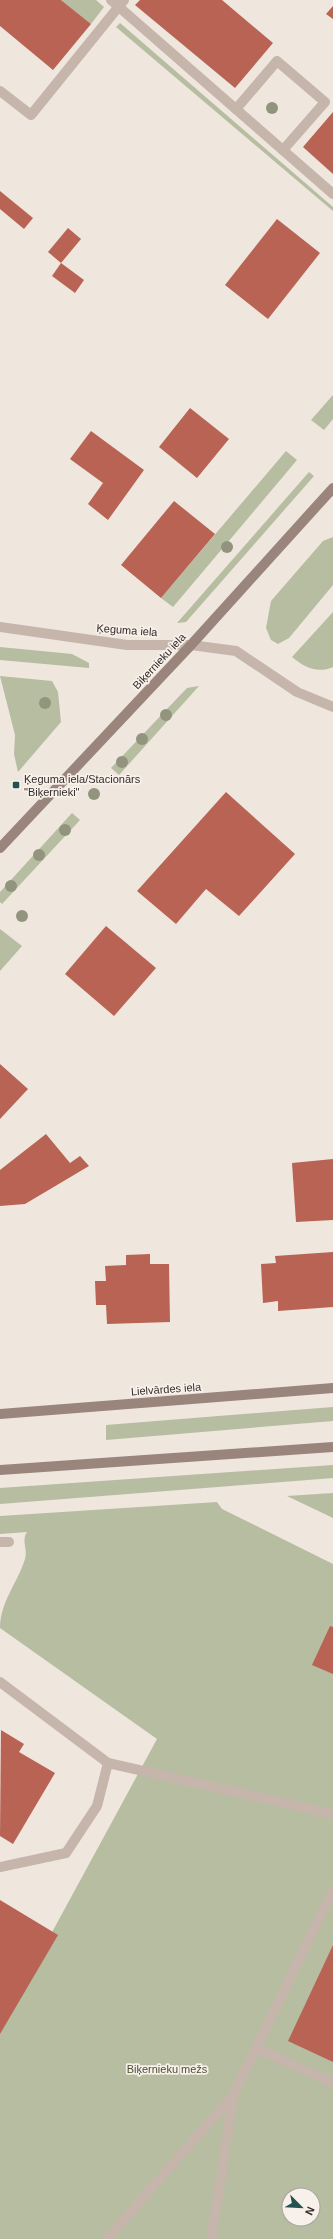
<svg xmlns="http://www.w3.org/2000/svg" width="333" height="2239" font-family="Arial,sans-serif">
	<style>
		.green { fill: #b6bda0; fill-rule: evenodd }
		.building { fill: #b86354 }
		.lines { fill: none; stroke-linecap: round; stroke-linejoin: round }
		.lane { stroke: #c6b5ab; stroke-width: 10 }
		.street { stroke: #c6b5ab; stroke-width: 10 }
		.secondary { stroke: #9a857d; stroke-width: 10 }
		.tree { fill: #93947e }
		.poi-dot { fill: #245251; stroke: #f8f0ea; stroke-width: 1.5 }
		.labels { text-anchor: middle; stroke-width: 3.5; stroke-linejoin: round; paint-order: stroke }
		.street-label { font-size: 11px; fill: #352c2a; stroke: #f8f0ea }
		.poi-label { font-size: 11px; fill: #352c2a; stroke: #f8f0ea; text-anchor: start }
		.park-label { font-size: 11px; fill: #485030; stroke: #f8f0ea }
	</style>
	<rect width="100%" height="100%" fill="#efe6de"/>
	<!-- green -->
	<g class="green">
		<path d="M 61,0 L 96,0 L 104,7 L 91,24 Z"/>
		<path d="M 120,23 L 333,207 L 333,211 L 116,27 Z"/>
		<path d="M 333,395 L 333,419 L 324,430 L 311,420 Z"/>
		<path d="M 286,451 L 297,460 L 228,542 L 233,546 L 227,553 L 222,549 L 173,607 L 161,598 Z"/>
		<path d="M 309,472 L 314,476 L 186,622 L 177,623 Z"/>
		<path d="M 333,537 L 333,585 L 289,638 L 278,644 L 271,640 L 266,628 L 271,601 L 323,541 Z"/>
		<path d="M 333,612 L 333,667 C 317,674 304,667 292,657 Z"/>
		<path d="M 0,647 L 72,654 L 89,663 L 89,668 L 0,660 Z"/>
		<path d="M 0,676 L 52,681 L 58,692 L 61,722 L 18,772 L 14,754 L 15,735 Z"/>
		<path d="M 199,686 L 119,775 L 111,768 L 187,688 Z"/>
		<path d="M 72,813 L 80,820 L 2,904 L 0,902 L 0,892 Z"/>
		<path d="M 0,929 L 22,946 L 0,971 Z"/>
		<path d="M 333,1407 L 333,1421 L 106,1440 L 106,1425 Z"/>
		<path d="M 333,1465 L 333,1478 L 0,1504 L 0,1488 Z"/>
		<path d="M 333,1493 L 333,1518 L 287,1496 Z"/>
		<path d="M 217,1502 L 222,1509 L 333,1564 L 333,2239 L 0,2239 L 0,2028 L 157,1739 L 0,1628 C 0,1602 18,1582 25,1559 C 28,1549 21,1541 27,1532 L 0,1534 L 0,1516 ZM 289,2195 L 313,2195 L 313,2219 L 289,2219 Z"/>
	</g>
	<!-- building -->
	<g class="building">
		<path d="M 0,0 L 61,0 L 91,24 L 53,70 L 0,26 Z"/>
		<path d="M 140,0 L 222,0 L 273,43 L 235,88 L 135,5 Z"/>
		<path d="M 333,6 L 333,19 L 326,14 Z"/>
		<path d="M 333,112 L 333,174 L 303,147 Z"/>
		<path d="M 0,191 L 33,218 L 24,229 L 0,209 Z"/>
		<path d="M 277,219 L 320,253 L 268,319 L 225,285 Z"/>
		<path d="M 68,228 L 81,239 L 61,263 L 48,252 Z"/>
		<path d="M 61,263 L 84,280 L 75,293 L 52,276 Z"/>
		<path d="M 190,408 L 229,439 L 197,478 L 159,447 Z"/>
		<path d="M 91,431 L 144,470 L 108,520 L 88,504 L 103,483 L 70,459 Z"/>
		<path d="M 174,501 L 215,534 L 161,598 L 121,565 Z"/>
		<path d="M 226,792 L 295,854 L 239,916 L 206,889 L 176,924 L 137,891 Z"/>
		<path d="M 106,926 L 156,968 L 114,1016 L 65,974 Z"/>
		<path d="M 0,1064 L 28,1089 L 0,1119 Z"/>
		<path d="M 46,1134 L 70,1163 L 80,1156 L 89,1166 L 25,1204 L 0,1206 L 0,1170 Z"/>
		<path d="M 333,1159 L 333,1220 L 296,1222 L 292,1163 Z"/>
		<path d="M 333,1252 L 333,1307 L 278,1311 L 278,1301 L 263,1303 L 261,1264 L 276,1263 L 275,1256 Z"/>
		<path d="M 150,1254 L 150,1264 L 169,1264 L 170,1322 L 107,1324 L 106,1305 L 96,1305 L 95,1281 L 106,1281 L 105,1266 L 126,1265 L 126,1255 Z"/>
		<path d="M 330,1626 L 333,1627 L 333,1674 L 312,1665 Z"/>
		<path d="M 1,1730 L 24,1744 L 19,1752 L 55,1773 L 13,1844 L 0,1836 Z"/>
		<path d="M 0,1900 L 58,1935 L 0,2034 Z"/>
		<path d="M 333,1945 L 333,2062 L 288,2041 Z"/>
	</g>
	<g class="lines">
		<!-- lane -->
		<g class="lane">
			<path d="M 111,0 L 333,194"/>
			<path d="M 0,91 L 31,115 L 124,0"/>
			<path d="M 236,109 L 277,61 L 325,102 L 283,150"/>
			<path d="M 0,1542 L 9,1542"/>
			<path d="M 0,1682 L 108,1763 L 333,1814"/>
			<path d="M 0,1867 L 66,1853 L 97,1806 L 108,1763"/>
			<path d="M 256,2048 L 333,2083"/>
			<path d="M 107,2239 L 234,2094"/>
			<path d="M 211,2239 L 234,2093 L 333,1890"/>
		</g>
		<!-- street -->
		<path class="street" d="M 0,627 L 127,645 L 191,645 L 236,651 L 297,692 L 333,707"/>
		<!-- secondary -->
		<g class="secondary">
			<path d="M 0,848 L 191,645 L 333,488"/>
			<path d="M 0,1414 L 333,1388"/>
			<path d="M 0,1470 L 333,1447"/>
		</g>
	</g>
	<!-- trees -->
	<g class="tree">
		<circle cx="272" cy="108" r="6"/>
		<circle cx="227" cy="547" r="6"/>
		<circle cx="45" cy="703" r="6"/>
		<circle cx="166" cy="715" r="6"/>
		<circle cx="142" cy="739" r="6"/>
		<circle cx="122" cy="762" r="6"/>
		<circle cx="94" cy="794" r="6"/>
		<circle cx="65" cy="830" r="6"/>
		<circle cx="39" cy="855" r="6"/>
		<circle cx="11" cy="886" r="6"/>
		<circle cx="22" cy="916" r="6"/>
	</g>
	<!-- markers -->
	<rect class="poi-dot" x="12" y="781" width="8" height="8" rx="2"/>
	<g class="labels">
		<!-- street labels -->
		<g class="street-label">
			<text transform="translate(127 630) rotate(4)" y="4">Ķeguma iela</text>
			<text transform="translate(159 661) rotate(-47)" y="4">Biķernieku iela</text>
			<text transform="translate(166 1389) rotate(-4)" y="4">Lielvārdes iela</text>
		</g>
		<!-- poi labels -->
		<g class="poi-label">
			<text x="24" y="783">Ķeguma iela/Stacionārs<tspan x="24" dy="13">"Biķernieki"</tspan></text>
		</g>
		<!-- park labels -->
		<g class="park-label">
			<text x="167" y="2073">Biķernieku mežs</text>
		</g>
	</g>
	<!-- north arrow -->
	<g transform="translate(301 2207) rotate(114)"><circle r="19" fill="#f8f0ea" stroke="#aaa29d"/>
	<path d="M0-3L7 15L0 10L-7 15Z" fill="#245251"/>
	<text y="-6" font-size="11" font-weight="bold" text-anchor="middle" fill="#352c2a">N</text>
	</g>
</svg>
